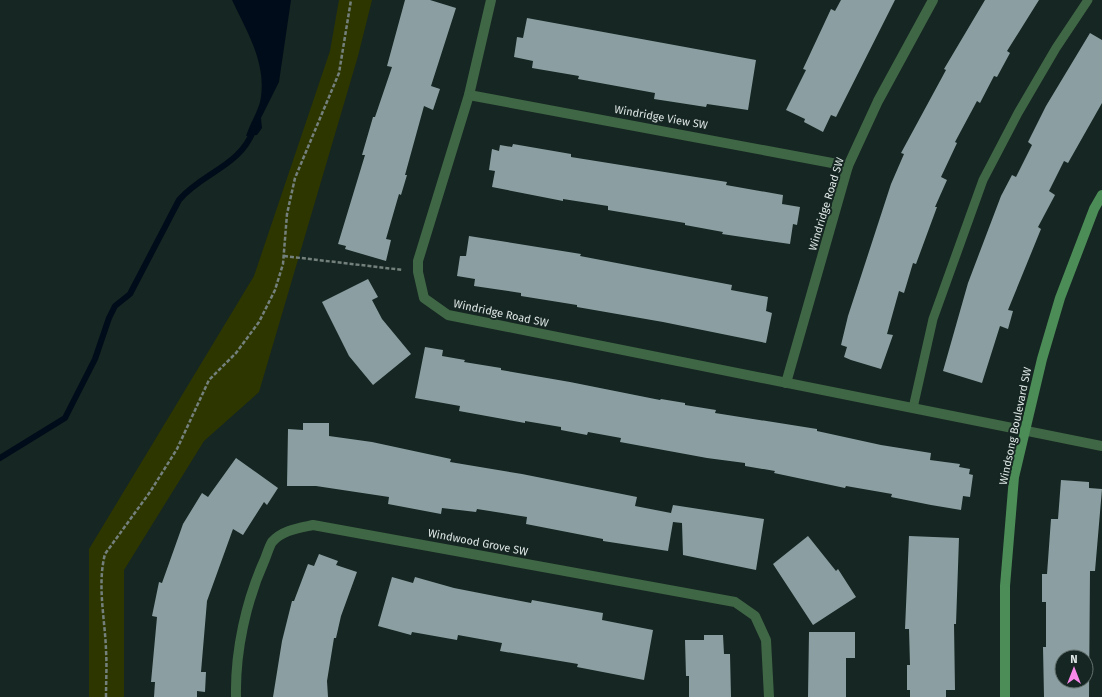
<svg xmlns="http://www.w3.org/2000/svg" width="1102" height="697" font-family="'Fira Sans',sans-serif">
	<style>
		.green { fill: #2e3600 }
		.water { fill: #000c19 }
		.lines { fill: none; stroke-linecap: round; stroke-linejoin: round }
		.stream { stroke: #000c19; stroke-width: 6 }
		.building { fill: #8b9fa2; fill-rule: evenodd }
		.path { stroke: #73807c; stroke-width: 2.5; stroke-dasharray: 4 2; stroke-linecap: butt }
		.lane { stroke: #3f6645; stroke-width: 9 }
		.street { stroke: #3f6645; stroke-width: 10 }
		.secondary { stroke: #4b8c57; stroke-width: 10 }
		.labels { text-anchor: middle; stroke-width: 4; stroke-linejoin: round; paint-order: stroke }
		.street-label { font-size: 11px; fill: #dde6e4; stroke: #162622 }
	</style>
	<rect width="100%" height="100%" fill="#162622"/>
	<!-- green -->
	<path class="green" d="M 339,0 L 372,0 L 358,56 L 259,392 L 204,441 L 124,570 L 124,697 L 89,697 L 89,549 L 254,276 L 330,51 Z"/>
	<!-- water -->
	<path class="water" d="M 232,0 L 291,0 L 279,82 L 261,118 L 262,128 L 257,135 L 246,136 C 250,124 257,113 260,102 C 268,65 247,32 232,0 Z"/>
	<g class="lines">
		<!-- stream -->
		<path class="stream" d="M 0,458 L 65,418 L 95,359 L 109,318 L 115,306 L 130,294 L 179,200 C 203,172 240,167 254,129"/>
	</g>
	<!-- building -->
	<g class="building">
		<path d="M 405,0 L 430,0 L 456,8 L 431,86 L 440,89 L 433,110 L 424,106 L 405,175 L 407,175 L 401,195 L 399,194 L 386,239 L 391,240 L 386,261 L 345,249 L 346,246 L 338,244 L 365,155 L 362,155 L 373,117 L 375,117 L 392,67 L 387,66 Z"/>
		<path d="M 841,0 L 895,0 L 836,117 L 831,115 L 823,132 L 804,122 L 805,119 L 786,110 L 806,70 L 803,69 L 831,9 L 835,11 Z"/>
		<path d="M 985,0 L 1039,0 L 1007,51 L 1010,53 L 997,77 L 994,76 L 980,103 L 977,101 L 955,142 L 957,143 L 941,177 L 947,180 L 935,207 L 937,207 L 916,264 L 913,263 L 904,293 L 899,291 L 887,334 L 893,335 L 881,369 L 851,360 L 844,357 L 847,347 L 841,345 L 848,316 L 891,184 L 904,154 L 901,153 L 946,70 L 944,69 Z"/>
		<path d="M 527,18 L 756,60 L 748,110 L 707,104 L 706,107 L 654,99 L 655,93 L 578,79 L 579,76 L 532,68 L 533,61 L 514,57 L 517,37 L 523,38 Z"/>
		<path d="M 1090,33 L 1102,40 L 1102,103 L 1068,163 L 1064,161 L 1049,191 L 1055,195 L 1038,227 L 1041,229 L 1008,310 L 1013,311 L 1008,329 L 1000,326 L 982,383 L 943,371 L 968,283 L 1001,196 L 1012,175 L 1016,177 L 1032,145 L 1028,142 L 1046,106 Z"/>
		<path d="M 513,144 L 571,154 L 571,157 L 727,182 L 726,185 L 783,195 L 782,204 L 800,207 L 797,225 L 793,224 L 790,244 L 722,234 L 723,232 L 685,225 L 685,223 L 608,210 L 608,206 L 563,199 L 563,201 L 492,187 L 495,171 L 489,170 L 492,149 L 499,151 L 500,145 L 512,147 Z"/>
		<path d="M 469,236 L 581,254 L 580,256 L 732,285 L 731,290 L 768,297 L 766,311 L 772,313 L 766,343 L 663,322 L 577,307 L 577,305 L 521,296 L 521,293 L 474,286 L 475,279 L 457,276 L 460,256 L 466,256 Z"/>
		<path d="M 368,279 L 378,297 L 372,300 L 382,319 L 411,354 L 373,385 L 349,356 L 322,302 Z"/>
		<path d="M 425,347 L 443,350 L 442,356 L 465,360 L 464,362 L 501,368 L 501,370 L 570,382 L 660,400 L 661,399 L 685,403 L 685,405 L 716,410 L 715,413 L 817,429 L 817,431 L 881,445 L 931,453 L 930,460 L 960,464 L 959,467 L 970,469 L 969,474 L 973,475 L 970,497 L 963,496 L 961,510 L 931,505 L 891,497 L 892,494 L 846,486 L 845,488 L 774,473 L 775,471 L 745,466 L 745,463 L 707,458 L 620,442 L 621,438 L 588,432 L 587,435 L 561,430 L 561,427 L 525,421 L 525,423 L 459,411 L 460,406 L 415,398 Z"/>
		<path d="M 303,423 L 329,423 L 329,436 L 372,442 L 451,459 L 450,462 L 522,474 L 637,497 L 635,506 L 671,513 L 673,505 L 764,519 L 756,570 L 683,555 L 682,523 L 673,522 L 668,551 L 603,541 L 603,539 L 526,524 L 527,517 L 477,509 L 476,512 L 442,508 L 441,514 L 388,504 L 389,497 L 316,486 L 287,486 L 288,429 L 303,430 Z"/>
		<path d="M 236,458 L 278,488 L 267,505 L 264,502 L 243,535 L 233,529 L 207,601 L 201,672 L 206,672 L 205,692 L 197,691 L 197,697 L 154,697 L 155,682 L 151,682 L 157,617 L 152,616 L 159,582 L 162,583 L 183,524 L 202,493 L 208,497 Z"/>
		<path d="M 1061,480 L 1089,482 L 1089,488 L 1102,489 L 1095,571 L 1090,571 L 1089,697 L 1044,697 L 1043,647 L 1046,647 L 1046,602 L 1042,602 L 1042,574 L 1047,574 L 1051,519 L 1058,519 ZM 1062,657 L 1086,657 L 1086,681 L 1062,681 Z"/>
		<path d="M 808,536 L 836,571 L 838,569 L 856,597 L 813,625 L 773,564 Z"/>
		<path d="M 909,536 L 959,538 L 956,624 L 954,624 L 955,690 L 946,690 L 946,697 L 910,697 L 910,690 L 907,690 L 907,665 L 910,665 L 909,629 L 905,629 Z"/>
		<path d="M 319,554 L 338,561 L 336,565 L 357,572 L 341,616 L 336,638 L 334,638 L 327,681 L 328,697 L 273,697 L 282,641 L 292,601 L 294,601 L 308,564 L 314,566 Z"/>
		<path d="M 392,577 L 413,583 L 415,577 L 454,588 L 531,603 L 532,600 L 603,613 L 602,620 L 653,630 L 644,680 L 577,667 L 578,664 L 500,651 L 502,643 L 458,635 L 457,640 L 412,632 L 411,635 L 378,626 Z"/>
		<path d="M 809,632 L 855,632 L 855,658 L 846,658 L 846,697 L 808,697 Z"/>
		<path d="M 704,635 L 723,635 L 724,654 L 730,654 L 731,697 L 689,697 L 689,676 L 686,676 L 685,640 L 704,640 Z"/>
	</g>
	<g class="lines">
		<!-- path -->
		<g class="path">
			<path d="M 284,256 L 403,270"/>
			<path d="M 106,697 C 106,681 107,666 106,650 C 105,619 97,585 105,554 L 150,492 L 177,449 L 209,380 L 236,353 L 259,322 L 275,290 L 283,264 L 287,214 L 295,178 L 339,73 L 351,0"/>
		</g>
		<!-- lane -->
		<path class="lane" d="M 913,408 L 933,319 L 983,180 L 1018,113 L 1056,48 L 1088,0"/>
		<!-- street -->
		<g class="street">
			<path d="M 491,0 L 469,95 L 418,261 L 418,272 L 424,298 L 448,315 L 1102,446"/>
			<path d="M 469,95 L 848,166"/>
			<path d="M 786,383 L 848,166 L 878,101 L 933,0"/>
			<path d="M 236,697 C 235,651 246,601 265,559 C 267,554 269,547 272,542 C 282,530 299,528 313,525 L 735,602 L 755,616 L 766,640 L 769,697"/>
		</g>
		<!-- secondary -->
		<path class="secondary" d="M 1005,697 L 1005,586 L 1014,477 L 1042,359 L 1060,298 L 1094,209 L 1102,195"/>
	</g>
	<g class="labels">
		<!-- street labels -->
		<g class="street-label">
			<text transform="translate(661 117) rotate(10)" y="4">Windridge View SW</text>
			<text transform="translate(826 204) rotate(-73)" y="4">Windridge Road SW</text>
			<text transform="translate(501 313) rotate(12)" y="4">Windridge Road SW</text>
			<text transform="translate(1015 426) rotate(-78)" y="4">Windsong Boulevard SW</text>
			<text transform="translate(478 542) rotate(11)" y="4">Windwood Grove SW</text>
		</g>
	</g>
	<!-- north arrow -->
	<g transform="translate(1074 669)"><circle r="19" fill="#162622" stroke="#667370"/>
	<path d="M0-3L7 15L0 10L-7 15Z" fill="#f888ea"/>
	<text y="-6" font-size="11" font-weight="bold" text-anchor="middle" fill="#dde6e4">N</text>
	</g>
</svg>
